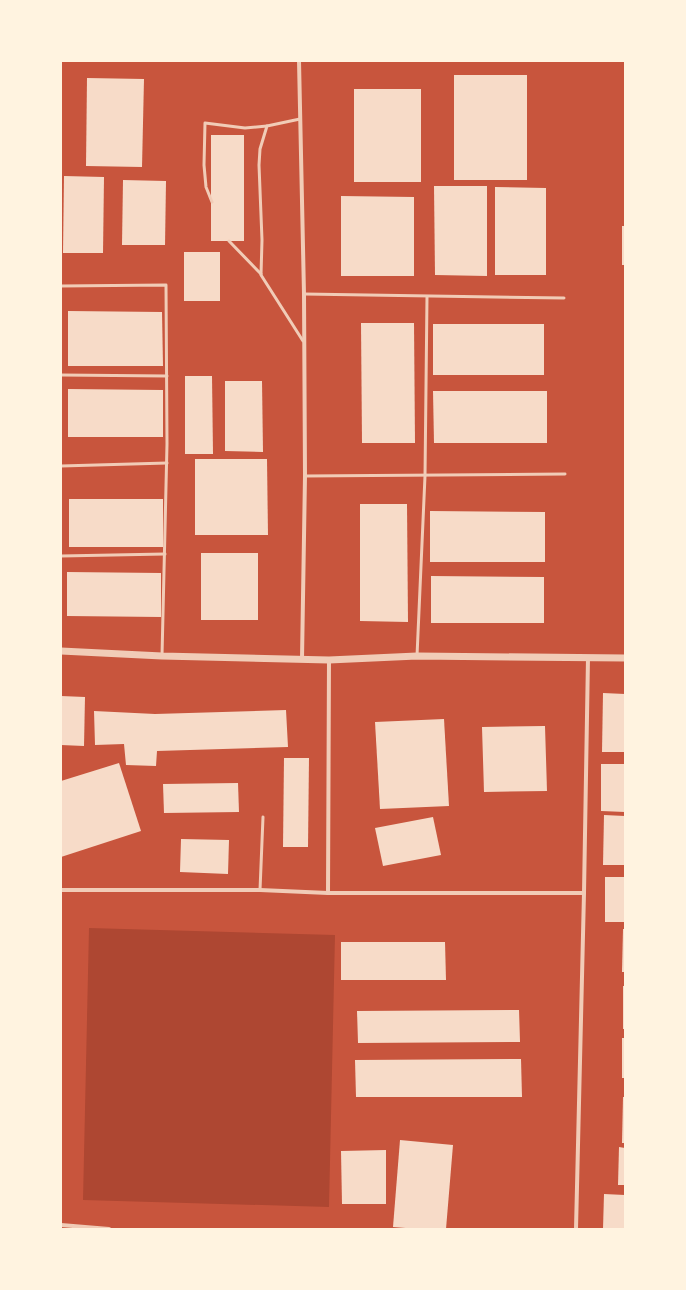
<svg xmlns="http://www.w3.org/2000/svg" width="686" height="1290" font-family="'Zilla Slab',serif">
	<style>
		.green { fill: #ae4732 }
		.building { fill: #f7dbc8 }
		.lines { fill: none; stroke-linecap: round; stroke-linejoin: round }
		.service { stroke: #f1ccb7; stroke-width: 3 }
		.minor { stroke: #f1ccb7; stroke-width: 4 }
		.tertiary { stroke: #f1ccb7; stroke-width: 7 }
	</style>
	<rect width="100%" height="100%" fill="#c8553d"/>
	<!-- green -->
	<path class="green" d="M 89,928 L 335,935 L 329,1207 L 83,1200 Z"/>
	<!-- building -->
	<g class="building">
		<rect x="454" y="75" width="73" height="105"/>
		<path d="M 87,78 L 144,79 L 142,167 L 86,166 Z"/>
		<rect x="354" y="89" width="67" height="93"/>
		<rect x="211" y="135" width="33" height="106"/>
		<path d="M 64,176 L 104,177 L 103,253 L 63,253 Z"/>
		<path d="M 123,180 L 166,181 L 165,245 L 122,245 Z"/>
		<path d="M 434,186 L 487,186 L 487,276 L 435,275 Z"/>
		<path d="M 495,187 L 546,188 L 546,275 L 495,275 Z"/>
		<path d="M 341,196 L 414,197 L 414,276 L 341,276 Z"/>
		<rect x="622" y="226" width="3" height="39"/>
		<rect x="184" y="252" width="36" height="49"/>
		<path d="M 68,311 L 162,312 L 163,366 L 68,366 Z"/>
		<path d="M 361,323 L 414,323 L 415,443 L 362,443 Z"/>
		<rect x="433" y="324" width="111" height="51"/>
		<path d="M 185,376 L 212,376 L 213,454 L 185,454 Z"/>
		<path d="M 225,381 L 262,381 L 263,452 L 225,451 Z"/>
		<path d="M 68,389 L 163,390 L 163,437 L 68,437 Z"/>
		<path d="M 433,391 L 547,391 L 547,443 L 434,443 Z"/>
		<path d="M 195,459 L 267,459 L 268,535 L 195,535 Z"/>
		<rect x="69" y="499" width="94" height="48"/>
		<path d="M 360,504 L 407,504 L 408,622 L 360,621 Z"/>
		<path d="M 430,511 L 545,512 L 545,562 L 430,562 Z"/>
		<rect x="201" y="553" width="57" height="67"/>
		<path d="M 67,572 L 161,573 L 161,617 L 67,616 Z"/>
		<path d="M 431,576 L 544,577 L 544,623 L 431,623 Z"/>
		<path d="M 603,693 L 625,694 L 625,752 L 602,752 Z"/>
		<path d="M 61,696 L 85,697 L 84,746 L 61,745 Z"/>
		<path d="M 286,710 L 288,747 L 157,751 L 156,766 L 126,765 L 124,744 L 95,745 L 94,711 L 155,714 Z"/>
		<path d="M 444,719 L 449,806 L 380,809 L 375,722 Z"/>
		<path d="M 545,726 L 547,791 L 484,792 L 482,727 Z"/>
		<path d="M 284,758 L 309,758 L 308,847 L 283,847 Z"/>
		<path d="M 119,763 L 141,831 L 61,857 L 61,781 Z"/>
		<path d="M 601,764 L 625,764 L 625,812 L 601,811 Z"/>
		<path d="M 238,783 L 239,812 L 164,813 L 163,784 Z"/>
		<path d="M 604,815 L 625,816 L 625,865 L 603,865 Z"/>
		<path d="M 433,817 L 441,855 L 383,866 L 375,828 Z"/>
		<path d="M 181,839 L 229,840 L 228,874 L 180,872 Z"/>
		<rect x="605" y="877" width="20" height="45"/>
		<path d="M 623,929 L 625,929 L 625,972 L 622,972 Z"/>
		<path d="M 341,942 L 445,942 L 446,980 L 341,980 Z"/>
		<rect x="623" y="986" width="2" height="43"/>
		<path d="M 519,1010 L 520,1042 L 358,1043 L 357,1011 Z"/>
		<rect x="622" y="1038" width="3" height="40"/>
		<path d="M 521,1059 L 522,1097 L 356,1097 L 355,1060 Z"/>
		<path d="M 623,1097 L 625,1097 L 625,1143 L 622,1143 Z"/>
		<path d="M 400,1140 L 453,1145 L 446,1229 L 418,1229 L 393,1227 Z"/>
		<path d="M 619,1147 L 625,1148 L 625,1185 L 618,1185 Z"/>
		<path d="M 386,1150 L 386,1204 L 342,1204 L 341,1151 Z"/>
		<path d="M 604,1194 L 625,1195 L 625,1229 L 603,1229 Z"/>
	</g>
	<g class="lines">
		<!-- service -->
		<g class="service">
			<path d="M 300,119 L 267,126 L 260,149 L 259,165 L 262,240 L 261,275 L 303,341"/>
			<path d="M 212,202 L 206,187 L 204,165 L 205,123 L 245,128 L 267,126"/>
			<path d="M 229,241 L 261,274"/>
			<path d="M 61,286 L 166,285 L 167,444 L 162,656"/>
			<path d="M 304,294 L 564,298"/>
			<path d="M 61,375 L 167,376"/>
			<path d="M 61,466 L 167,463"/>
			<path d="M 305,476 L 565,474"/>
			<path d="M 61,556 L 165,554"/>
			<path d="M 417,656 L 425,476 L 427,297"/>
			<path d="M 260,890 L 263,817"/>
		</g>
		<!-- minor -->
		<g class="minor">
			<path d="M 299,61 L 304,294 L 305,476 L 302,659"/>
			<path d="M 61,890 L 260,890 L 328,893 L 584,893"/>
			<path d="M 328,893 L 329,660"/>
			<path d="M 61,1225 L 109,1229"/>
			<path d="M 576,1229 L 584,893 L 588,658"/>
		</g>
		<!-- tertiary -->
		<path class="tertiary" d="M 61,651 L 162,656 L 329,660 L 417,656 L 625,658"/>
	</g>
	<!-- border -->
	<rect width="686" height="1290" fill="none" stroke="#fff3e0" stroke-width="124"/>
</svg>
